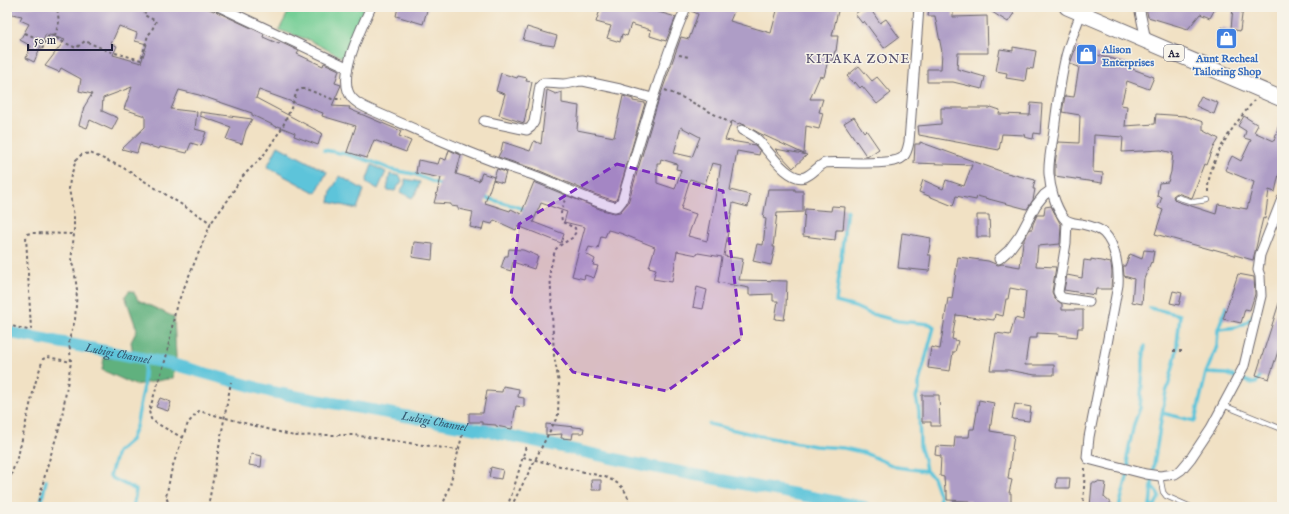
<svg xmlns="http://www.w3.org/2000/svg" width="1289" height="514" font-family="'IM FELL English',serif">
	<style>
		.green { fill: #75ce95; stroke: #4c7868 }
		.forest { fill: #60b17e; stroke: #416a5c }
		.water { fill: #5dc4da; stroke: #40738a }
		.lines { fill: none; stroke-linecap: round; stroke-linejoin: round }
		.stream { stroke: #5dc4da; stroke-width: 3.5 }
		.canal { stroke: #5dc4da; stroke-width: 12 }
		.building { fill: #ae9dc6; fill-rule: evenodd }
		.service-casing { stroke: #6a656b; stroke-width: 6 }
		.minor-casing { stroke: #6a656b; stroke-width: 11 }
		.primary-casing { stroke: #6a656b; stroke-width: 17 }
		.path { stroke: #6a656b; stroke-width: 2; stroke-dasharray: 3 3; stroke-linecap: butt }
		.service { stroke: #fff; stroke-width: 4.5 }
		.minor { stroke: #fff; stroke-width: 9 }
		.primary { stroke: #fff; stroke-width: 15 }
		.marked { fill: #7b2cbf; fill-opacity: 0.2; stroke: #7b2cbf; stroke-width: 3; stroke-dasharray: 8 5; stroke-linejoin: round }
		.labels { text-anchor: middle; stroke-width: 3; stroke-linejoin: round; paint-order: stroke }
		.shield { fill: #f7f3e8; stroke: #62616f; stroke-width: 1 }
		.shield-label { font-size: 10px; font-weight: bold; fill: #22223b }
		.shop-label { font-size: 11px; font-weight: bold; fill: #366cbe; stroke: #f7f3e8; text-anchor: start }
		.water-label { font-size: 12px; font-style: italic; fill: #375b73; stroke: #f7f3e8 }
		.quarter-label { font-size: 13px; letter-spacing: 1px; fill: #534d6c; stroke: #f7f3e8 }
	</style>
	<rect width="100%" height="100%" fill="#f7f3e8"/>
	<filter id="ink" filterUnits="userSpaceOnUse"><feTurbulence type="fractalNoise" baseFrequency=".025" numOctaves="2"/><feDisplacementMap in="SourceGraphic" scale="8" xChannelSelector="R" yChannelSelector="G"/><feConvolveMatrix kernelMatrix="1 2 1 2 8 2 1 2 1" color-interpolation-filters="sRGB"/></filter>
	<filter id="wash" filterUnits="userSpaceOnUse"><feTurbulence type="fractalNoise" baseFrequency=".012" numOctaves="4" result="noise"/><feDisplacementMap in="SourceGraphic" scale="16" xChannelSelector="R" yChannelSelector="G"/><feGaussianBlur stdDeviation="0.9" result="paint"/><feColorMatrix in="noise" values="0 0 0 0 0 0 0 0 0 0 0 0 0 0 0 0 0 1.4 0 .05"/><feComposite in="paint" operator="in"/></filter>
	<g filter="url(#wash)">
		<rect width="100%" height="100%" fill="#f1e1c4"/>
		<!-- green -->
		<path class="green" d="M 291,7 L 364,7 L 343,58 L 309,40 L 279,30 Z"/>
		<!-- forest -->
		<path class="forest" d="M 129,291 L 133,291 L 138,300 L 174,317 L 176,357 L 173,378 L 135,385 L 102,370 L 104,358 L 134,359 L 131,342 L 137,330 L 125,296 Z"/>
		<!-- water -->
		<g class="water">
			<path d="M 278,146 L 327,172 L 316,193 L 267,167 Z"/>
			<path d="M 372,165 L 386,172 L 378,189 L 366,182 Z"/>
			<path d="M 390,174 L 400,176 L 402,181 L 395,191 L 387,190 Z"/>
			<path d="M 340,176 L 364,190 L 357,209 L 329,202 L 331,191 Z"/>
			<path d="M 405,179 L 420,182 L 416,193 L 412,198 L 400,192 L 405,184 Z"/>
		</g>
		<g class="lines">
			<!-- stream -->
			<g class="stream">
				<path d="M 7,65 L 10,66"/>
				<path d="M 324,150 L 346,154 L 373,162 L 392,170 L 414,174 L 443,186"/>
				<path d="M 483,197 L 525,209"/>
				<path d="M 847,210 L 845,223 L 836,302 L 855,307 L 868,313 L 898,321 L 930,324 L 934,327 L 919,382 L 919,390 L 916,397 L 919,411 L 920,446 L 924,459 L 926,471"/>
				<path d="M 1218,329 C 1232,328 1245,328 1253,315"/>
				<path d="M 1206,373 L 1227,374 L 1252,383 L 1256,383 L 1262,373"/>
				<path d="M 1162,413 L 1195,421 L 1206,373 L 1217,346 L 1218,329 L 1226,307"/>
				<path d="M 709,424 L 760,436 L 815,446 L 844,448 L 865,453 L 896,467 L 926,471 L 933,477 L 940,497 L 938,507"/>
				<path d="M 1129,467 L 1127,456 L 1134,424 L 1140,408 L 1143,369 L 1143,360 L 1145,346"/>
				<path d="M 1150,504 L 1154,507 L 1159,497 L 1157,492 L 1152,486"/>
				<path d="M 40,507 L 46,481"/>
				<path d="M 133,507 L 136,490 L 112,478 L 110,476 L 117,452 L 131,440 L 136,427 L 143,391 L 145,359"/>
				<path d="M 1119,507 L 1129,470"/>
				<path d="M 1150,507 L 1154,464 L 1165,396 L 1169,383 L 1176,354 L 1180,315 L 1150,308"/>
			</g>
			<!-- canal -->
			<path class="canal" id="s1" d="M 7,332 L 172,364 L 272,392 L 488,431 L 643,465 L 864,507"/>
		</g>
		<g id="blocks">
			<!-- building -->
			<g class="building">
				<path d="M 7,7 L 204,7 L 214,11 L 215,10 L 217,12 L 264,34 L 263,37 L 279,44 L 280,42 L 299,51 L 297,54 L 323,66 L 324,63 L 339,70 L 335,83 L 341,85 L 332,106 L 350,107 L 349,109 L 401,131 L 399,136 L 411,141 L 406,152 L 374,140 L 367,158 L 347,152 L 356,126 L 322,116 L 323,113 L 259,90 L 256,98 L 322,133 L 318,145 L 294,136 L 295,133 L 278,126 L 277,127 L 252,115 L 252,113 L 199,95 L 179,90 L 171,109 L 197,112 L 195,129 L 206,132 L 201,146 L 191,143 L 187,153 L 160,147 L 159,149 L 140,143 L 137,153 L 122,149 L 145,127 L 145,116 L 124,109 L 132,87 L 103,98 L 102,111 L 118,118 L 112,130 L 90,120 L 87,128 L 79,125 L 84,107 L 92,94 L 79,91 L 81,79 L 61,68 L 59,72 L 45,66 L 65,40 L 46,34 L 34,62 L 26,58 L 31,46 L 20,40 L 29,24 L 20,20 L 22,16 L 7,13 ZM 119,26 L 137,33 L 135,41 L 147,44 L 141,63 L 113,55 L 117,46 L 111,44 Z"/>
				<path d="M 398,7 L 428,7 L 423,24 L 396,16 Z"/>
				<path d="M 601,7 L 651,7 L 651,10 L 676,17 L 666,41 L 650,36 L 651,30 L 631,24 L 627,36 L 622,34 L 620,42 L 607,38 L 611,26 L 596,22 Z"/>
				<path d="M 692,7 L 736,7 L 730,21 L 771,33 L 778,7 L 839,7 L 832,36 L 838,36 L 836,51 L 835,51 L 832,61 L 828,60 L 824,77 L 820,76 L 810,99 L 823,99 L 819,112 L 823,113 L 819,129 L 806,126 L 804,154 L 759,133 L 745,125 L 739,123 L 738,124 L 732,121 L 725,140 L 755,145 L 760,151 L 759,155 L 737,151 L 730,190 L 750,195 L 748,207 L 733,203 L 724,256 L 743,259 L 739,280 L 787,281 L 786,307 L 784,320 L 775,319 L 778,301 L 773,301 L 773,294 L 749,295 L 749,288 L 718,282 L 722,257 L 698,253 L 697,255 L 677,251 L 672,282 L 653,279 L 656,269 L 649,267 L 655,247 L 620,233 L 608,230 L 605,237 L 601,236 L 598,249 L 589,247 L 586,254 L 595,259 L 593,265 L 598,266 L 594,278 L 585,275 L 584,279 L 572,276 L 585,227 L 564,222 L 567,212 L 541,203 L 533,222 L 564,234 L 561,243 L 518,226 L 516,230 L 494,220 L 492,224 L 484,222 L 482,230 L 470,227 L 473,212 L 458,209 L 458,207 L 451,206 L 451,204 L 434,203 L 441,178 L 416,173 L 418,160 L 438,164 L 440,158 L 446,160 L 449,150 L 461,155 L 456,174 L 479,181 L 482,173 L 494,177 L 485,203 L 510,211 L 511,209 L 521,214 L 534,182 L 602,210 L 614,213 L 620,212 L 628,203 L 657,105 L 681,37 L 689,39 L 698,14 L 691,11 ZM 681,127 L 700,137 L 692,157 L 674,153 ZM 661,159 L 677,164 L 676,169 L 681,170 L 675,189 L 657,183 L 657,163 L 660,163 ZM 712,163 L 721,165 L 707,241 L 688,236 L 696,214 L 681,209 L 690,179 L 705,184 Z"/>
				<path d="M 864,7 L 869,7 L 880,23 L 886,19 L 899,37 L 884,48 L 864,21 L 862,23 L 855,14 Z"/>
				<path d="M 929,7 L 953,7 L 953,17 L 987,16 L 988,53 L 958,53 L 957,69 L 985,77 L 982,89 L 953,82 L 927,82 L 927,69 L 941,69 L 942,52 L 935,16 L 928,16 Z"/>
				<path d="M 984,7 L 1004,7 L 1014,13 L 1008,22 Z"/>
				<path d="M 1146,7 L 1216,7 L 1210,18 L 1200,14 L 1188,29 L 1148,17 Z"/>
				<path d="M 1233,7 L 1243,7 L 1240,31 L 1231,29 Z"/>
				<path d="M 527,27 L 557,36 L 554,46 L 540,44 L 523,40 Z"/>
				<path d="M 1222,27 L 1235,31 L 1233,44 L 1218,40 Z"/>
				<path d="M 1013,47 L 1036,51 L 1033,69 L 1027,68 L 1025,81 L 1006,78 L 1007,73 L 996,71 L 1000,49 L 1013,51 Z"/>
				<path d="M 1076,47 L 1106,58 L 1106,57 L 1131,64 L 1130,68 L 1154,77 L 1149,89 L 1127,81 L 1121,105 L 1127,106 L 1125,126 L 1155,124 L 1156,114 L 1185,116 L 1203,122 L 1203,130 L 1219,139 L 1213,149 L 1207,165 L 1205,164 L 1192,198 L 1177,193 L 1173,196 L 1174,199 L 1176,201 L 1216,214 L 1218,204 L 1247,209 L 1254,182 L 1225,170 L 1232,156 L 1241,161 L 1251,140 L 1244,138 L 1246,131 L 1238,126 L 1244,116 L 1258,125 L 1254,132 L 1274,141 L 1280,121 L 1282,121 L 1282,174 L 1279,174 L 1275,192 L 1269,190 L 1265,219 L 1263,218 L 1253,260 L 1213,249 L 1213,250 L 1155,234 L 1163,210 L 1158,208 L 1162,197 L 1157,196 L 1159,183 L 1168,182 L 1171,172 L 1173,153 L 1161,150 L 1122,152 L 1123,137 L 1094,135 L 1093,172 L 1103,173 L 1102,183 L 1055,176 L 1055,164 L 1058,142 L 1079,143 L 1080,115 L 1062,112 L 1065,96 L 1074,97 L 1079,67 L 1070,64 Z"/>
				<path d="M 859,66 L 872,81 L 877,77 L 891,93 L 877,104 L 862,86 L 860,88 L 855,82 L 854,84 L 847,76 Z"/>
				<path d="M 501,73 L 517,78 L 518,76 L 527,78 L 526,81 L 532,82 L 524,123 L 499,115 L 505,94 L 496,91 Z"/>
				<path d="M 547,90 L 556,94 L 562,92 L 562,103 L 579,106 L 577,130 L 614,137 L 623,96 L 633,99 L 633,101 L 645,103 L 617,198 L 615,201 L 594,194 L 540,171 L 498,157 L 501,151 L 503,142 L 530,151 L 534,141 L 541,144 Z"/>
				<path d="M 1201,96 L 1218,103 L 1214,114 L 1196,106 Z"/>
				<path d="M 1031,103 L 1042,104 L 1040,134 L 1034,133 L 1033,139 L 1024,137 L 1025,135 L 1002,134 L 999,150 L 919,135 L 918,126 L 941,124 L 941,108 L 990,108 L 991,107 L 1000,110 L 999,114 L 1030,115 Z"/>
				<path d="M 200,112 L 252,119 L 246,130 L 242,144 L 226,139 L 231,127 L 200,116 Z"/>
				<path d="M 854,117 L 864,132 L 866,130 L 879,149 L 867,157 L 844,123 Z"/>
				<path d="M 920,142 L 1003,172 L 1035,180 L 1033,189 L 1035,189 L 1033,200 L 1027,209 L 977,196 L 976,200 L 956,196 L 953,206 L 919,192 L 923,180 L 943,189 L 946,180 L 964,186 L 972,165 L 914,163 L 915,144 L 920,144 Z"/>
				<path d="M 775,149 L 798,153 L 807,155 L 793,168 Z"/>
				<path d="M 497,169 L 506,172 L 503,183 L 493,180 Z"/>
				<path d="M 768,189 L 795,189 L 795,191 L 803,191 L 803,212 L 777,213 L 773,247 L 775,247 L 771,265 L 753,261 L 757,244 L 763,245 L 766,219 L 763,218 Z"/>
				<path d="M 832,206 L 845,207 L 843,230 L 836,230 L 835,240 L 803,236 L 805,209 L 831,211 Z"/>
				<path d="M 1051,206 L 1061,225 L 1060,244 L 1038,246 L 1036,266 L 1056,267 L 1052,292 L 1055,299 L 1062,304 L 1062,310 L 1083,310 L 1083,328 L 1078,328 L 1077,337 L 1058,335 L 1058,334 L 1037,333 L 1037,338 L 1029,338 L 1025,365 L 1054,365 L 1054,375 L 1035,375 L 1008,370 L 990,370 L 996,333 L 1010,335 L 1015,318 L 1023,320 L 1026,291 L 1010,288 L 1008,299 L 1006,299 L 1003,316 L 995,314 L 994,320 L 956,315 L 952,339 L 958,341 L 955,352 L 953,352 L 950,371 L 928,368 L 931,347 L 940,349 L 948,298 L 952,299 L 958,257 L 988,261 L 998,265 L 1002,264 L 1020,267 L 1023,242 L 1024,242 L 1024,239 L 1030,229 L 1032,229 L 1033,224 L 1037,215 L 1044,215 L 1045,207 Z"/>
				<path d="M 977,215 L 989,215 L 990,237 L 977,237 Z"/>
				<path d="M 902,233 L 931,238 L 928,255 L 931,255 L 929,271 L 898,268 Z"/>
				<path d="M 414,242 L 433,244 L 432,260 L 412,257 Z"/>
				<path d="M 509,249 L 523,250 L 538,256 L 534,269 L 513,262 L 511,271 L 501,268 L 505,256 L 508,256 Z"/>
				<path d="M 1144,250 L 1154,251 L 1152,263 L 1151,262 L 1144,279 L 1142,304 L 1132,302 L 1134,279 L 1124,276 L 1123,266 L 1125,266 L 1130,254 L 1142,259 Z"/>
				<path d="M 1091,259 L 1111,263 L 1112,273 L 1111,289 L 1096,289 L 1095,295 L 1064,290 L 1067,275 L 1082,278 L 1084,260 L 1091,261 Z"/>
				<path d="M 1238,274 L 1254,277 L 1255,294 L 1250,310 L 1245,309 L 1241,323 L 1223,319 Z"/>
				<path d="M 697,287 L 707,290 L 703,309 L 693,307 Z"/>
				<path d="M 1173,291 L 1182,293 L 1179,305 L 1170,303 Z"/>
				<path d="M 1280,300 L 1282,301 L 1282,339 L 1269,379 L 1256,375 Z"/>
				<path d="M 503,386 L 519,389 L 518,397 L 524,398 L 524,407 L 516,406 L 512,429 L 496,426 L 496,425 L 482,424 L 482,422 L 469,422 L 469,413 L 483,413 L 487,391 L 502,392 Z"/>
				<path d="M 922,395 L 939,395 L 940,426 L 931,426 L 931,422 L 922,422 Z"/>
				<path d="M 160,398 L 171,402 L 168,411 L 156,407 Z"/>
				<path d="M 979,400 L 994,403 L 990,431 L 1014,435 L 1008,479 L 1012,480 L 1009,493 L 1011,493 L 1011,507 L 970,507 L 970,501 L 947,500 L 947,491 L 945,491 L 944,477 L 940,476 L 941,456 L 935,455 L 936,446 L 954,447 L 955,437 L 969,437 L 970,429 L 974,429 Z"/>
				<path d="M 1015,404 L 1031,407 L 1029,421 L 1012,419 Z"/>
				<path d="M 546,424 L 584,428 L 583,433 L 573,433 L 572,439 L 561,438 L 562,434 L 546,435 Z"/>
				<path d="M 251,454 L 262,456 L 261,467 L 249,465 Z"/>
				<path d="M 491,467 L 503,470 L 501,479 L 489,477 Z"/>
				<path d="M 1057,478 L 1070,478 L 1069,488 L 1056,488 Z"/>
				<path d="M 591,480 L 601,480 L 601,490 L 592,490 Z"/>
				<path d="M 1097,482 L 1106,483 L 1104,497 L 1115,507 L 1090,507 L 1092,483 L 1096,483 Z"/>
			</g>
		</g>
	</g>
	<g filter="url(#ink)">
		<use href="#blocks" fill-opacity="0" stroke="#6a656b" stroke-width="1"/>
		<g class="lines">
			<defs>
				<g id="service">
					<path d="M 1177,197 L 1193,202 L 1207,200"/>
					<path d="M 1223,405 L 1282,429"/>
					<path d="M 1160,476 L 1163,492 L 1166,496 L 1191,507"/>
				</g>
				<g id="minor">
					<path d="M 220,7 L 347,67"/>
					<path d="M 371,7 C 362,27 335,79 352,98 C 357,104 364,107 371,110 C 422,132 473,156 527,173 C 556,182 584,200 615,207 L 618,206 L 622,201 C 641,136 660,70 686,7"/>
					<path d="M 1139,7 L 1146,40"/>
					<path d="M 1081,13 C 1076,27 1070,41 1066,56 C 1060,81 1057,106 1054,131 C 1052,145 1048,160 1049,174 C 1050,188 1055,205 1063,217 C 1067,223 1075,223 1082,224 C 1090,226 1099,228 1104,233 C 1116,245 1119,270 1118,285 L 1101,376 L 1089,437 L 1087,457 L 1088,459 L 1146,474 L 1160,476 L 1175,474 L 1181,470 L 1191,458 L 1211,428 L 1244,366 L 1261,296 L 1260,276 L 1258,270 L 1260,255 L 1282,199"/>
					<path d="M 484,121 L 527,130 L 531,127 L 534,122 L 540,86 L 543,83 L 545,83 C 551,83 557,84 563,84 C 570,84 576,81 583,81 L 620,89 L 652,98"/>
					<path d="M 742,130 C 748,133 754,136 758,140 C 768,150 789,183 805,177 C 813,174 818,166 825,163 C 841,161 893,167 903,157 C 907,153 908,147 909,142 L 919,7"/>
					<path d="M 1067,221 L 1066,243 L 1058,292 L 1060,296 L 1063,298 L 1089,302"/>
					<path d="M 999,259 L 1009,250 L 1020,235 L 1036,205 L 1044,195 L 1051,190"/>
				</g>
				<path id="primary" d="M 1067,7 L 1282,99"/>
			</defs>
			<!-- service casing -->
			<use href="#service" class="service-casing"/>
			<!-- minor casing -->
			<use href="#minor" class="minor-casing"/>
			<!-- primary casing -->
			<use href="#primary" class="primary-casing"/>
			<!-- path -->
			<g class="path">
				<path d="M 7,17 L 12,7"/>
				<path d="M 25,33 L 45,42"/>
				<path d="M 55,36 L 59,22 L 57,7"/>
				<path d="M 42,49 L 49,35 L 55,36 L 59,40 L 76,48 L 85,41 L 108,51 L 141,60 L 148,35 L 151,32 L 156,21 L 144,15 L 147,7"/>
				<path d="M 679,55 L 689,57"/>
				<path d="M 665,90 L 688,100 L 734,125"/>
				<path d="M 1208,192 C 1208,187 1208,181 1210,176 C 1216,149 1236,122 1254,101"/>
				<path d="M 7,325 L 28,330 L 31,329 L 26,236 L 27,234 L 31,233 L 74,234"/>
				<path d="M 1173,351 L 1182,351"/>
				<path d="M 183,438 L 156,423 L 151,419 L 149,411 L 166,358 L 176,307 L 211,223 L 228,200 L 241,178 L 263,156 L 282,128 L 291,108 L 297,91 L 302,89 L 306,89 L 332,99 L 342,99"/>
				<path d="M 523,457 L 605,477 C 622,484 626,489 631,507"/>
				<path d="M 7,487 L 19,452 L 35,384 L 43,359 L 48,357 L 71,362"/>
				<path d="M 37,507 L 47,467 L 61,422 L 71,362 L 69,340 L 75,320 L 77,290 L 74,268 L 71,262 L 74,234 L 74,216 L 69,189 L 70,179 L 76,160 L 81,155 L 90,153 L 122,167 L 211,223"/>
				<path d="M 169,507 L 169,504 L 166,497 L 172,468 L 188,423 L 199,411 L 294,436 L 327,435 L 353,435 L 458,450"/>
				<path d="M 208,507 L 231,382"/>
				<path d="M 442,507 L 450,485 L 463,432"/>
				<path d="M 507,507 L 513,491 L 526,446"/>
				<path d="M 511,507 L 558,415 L 559,383 L 554,356 L 550,270 L 555,250 L 559,246 L 572,238 L 576,232 L 575,228 L 562,222 L 561,213 L 565,199"/>
				<path d="M 1083,507 L 1085,468"/>
			</g>
			<!-- service -->
			<use href="#service" class="service"/>
			<!-- minor -->
			<use href="#minor" class="minor"/>
			<!-- primary -->
			<use href="#primary" class="primary"/>
		</g>
	</g>
	<!-- marked area -->
	<path class="marked" d="M 617,164 L 723,191 L 742,338 L 667,391 L 573,372 L 511,297 L 519,224 Z"/>
	<!-- icons -->
	<defs>
		<symbol id="shop-square" viewBox="-11 -11 22 22"><rect x="-9" y="-9" width="18" height="18" rx="4" fill="#3f7fe0" stroke="#f7f3e8"/><path d="M-5-2.5h2.3a2.7 3.5 0 0 1 5.4 0H5L5.5 6h-11ZM-1.5-2.5h3a1.5 2.3 0 0 0-3 0Z" fill="#fff"/></symbol>
	</defs>
	<g fill-rule="evenodd">
		<use href="#shop-square" x="1214" y="26" width="25" height="25"/>
		<use href="#shop-square" x="1074" y="42" width="25" height="25"/>
	</g>
	<g class="labels">
		<!-- shield labels -->
		<rect class="shield" x="1164" y="45" width="20" height="16" rx="3"/>
		<g class="shield-label">
			<text x="1174" y="57">A2</text>
		</g>
		<!-- shop labels -->
		<g class="shop-label">
			<text x="1102" y="53">Alison<tspan x="1102" dy="13">Enterprises</tspan></text>
			<text x="1227" y="62" text-anchor="middle">Aunt Recheal<tspan x="1227" dy="13">Tailoring Shop</tspan></text>
		</g>
		<!-- water labels -->
		<g class="water-label">
			<text dy="4" stroke="none"><textPath href="#s1" startOffset="113">Lubigi Channel</textPath></text>
			<text dy="4" stroke="none"><textPath href="#s1" startOffset="437">Lubigi Channel</textPath></text>
		</g>
		<!-- quarter labels -->
		<g class="quarter-label">
			<text x="858" y="63">KITAKA ZONE</text>
		</g>
	</g>
	<!-- margin -->
	<rect width="1289" height="514" fill="none" stroke="#f7f3e8" stroke-width="24"/>
	<!-- scale -->
	<path d="M28 44v6h84v-6" fill="none" stroke="#22223b" stroke-width="2"/>
	<text x="34" y="44" font-size="12" fill="#22223b" stroke="#f7f3e8" stroke-width="3" paint-order="stroke">50 m</text>
</svg>
